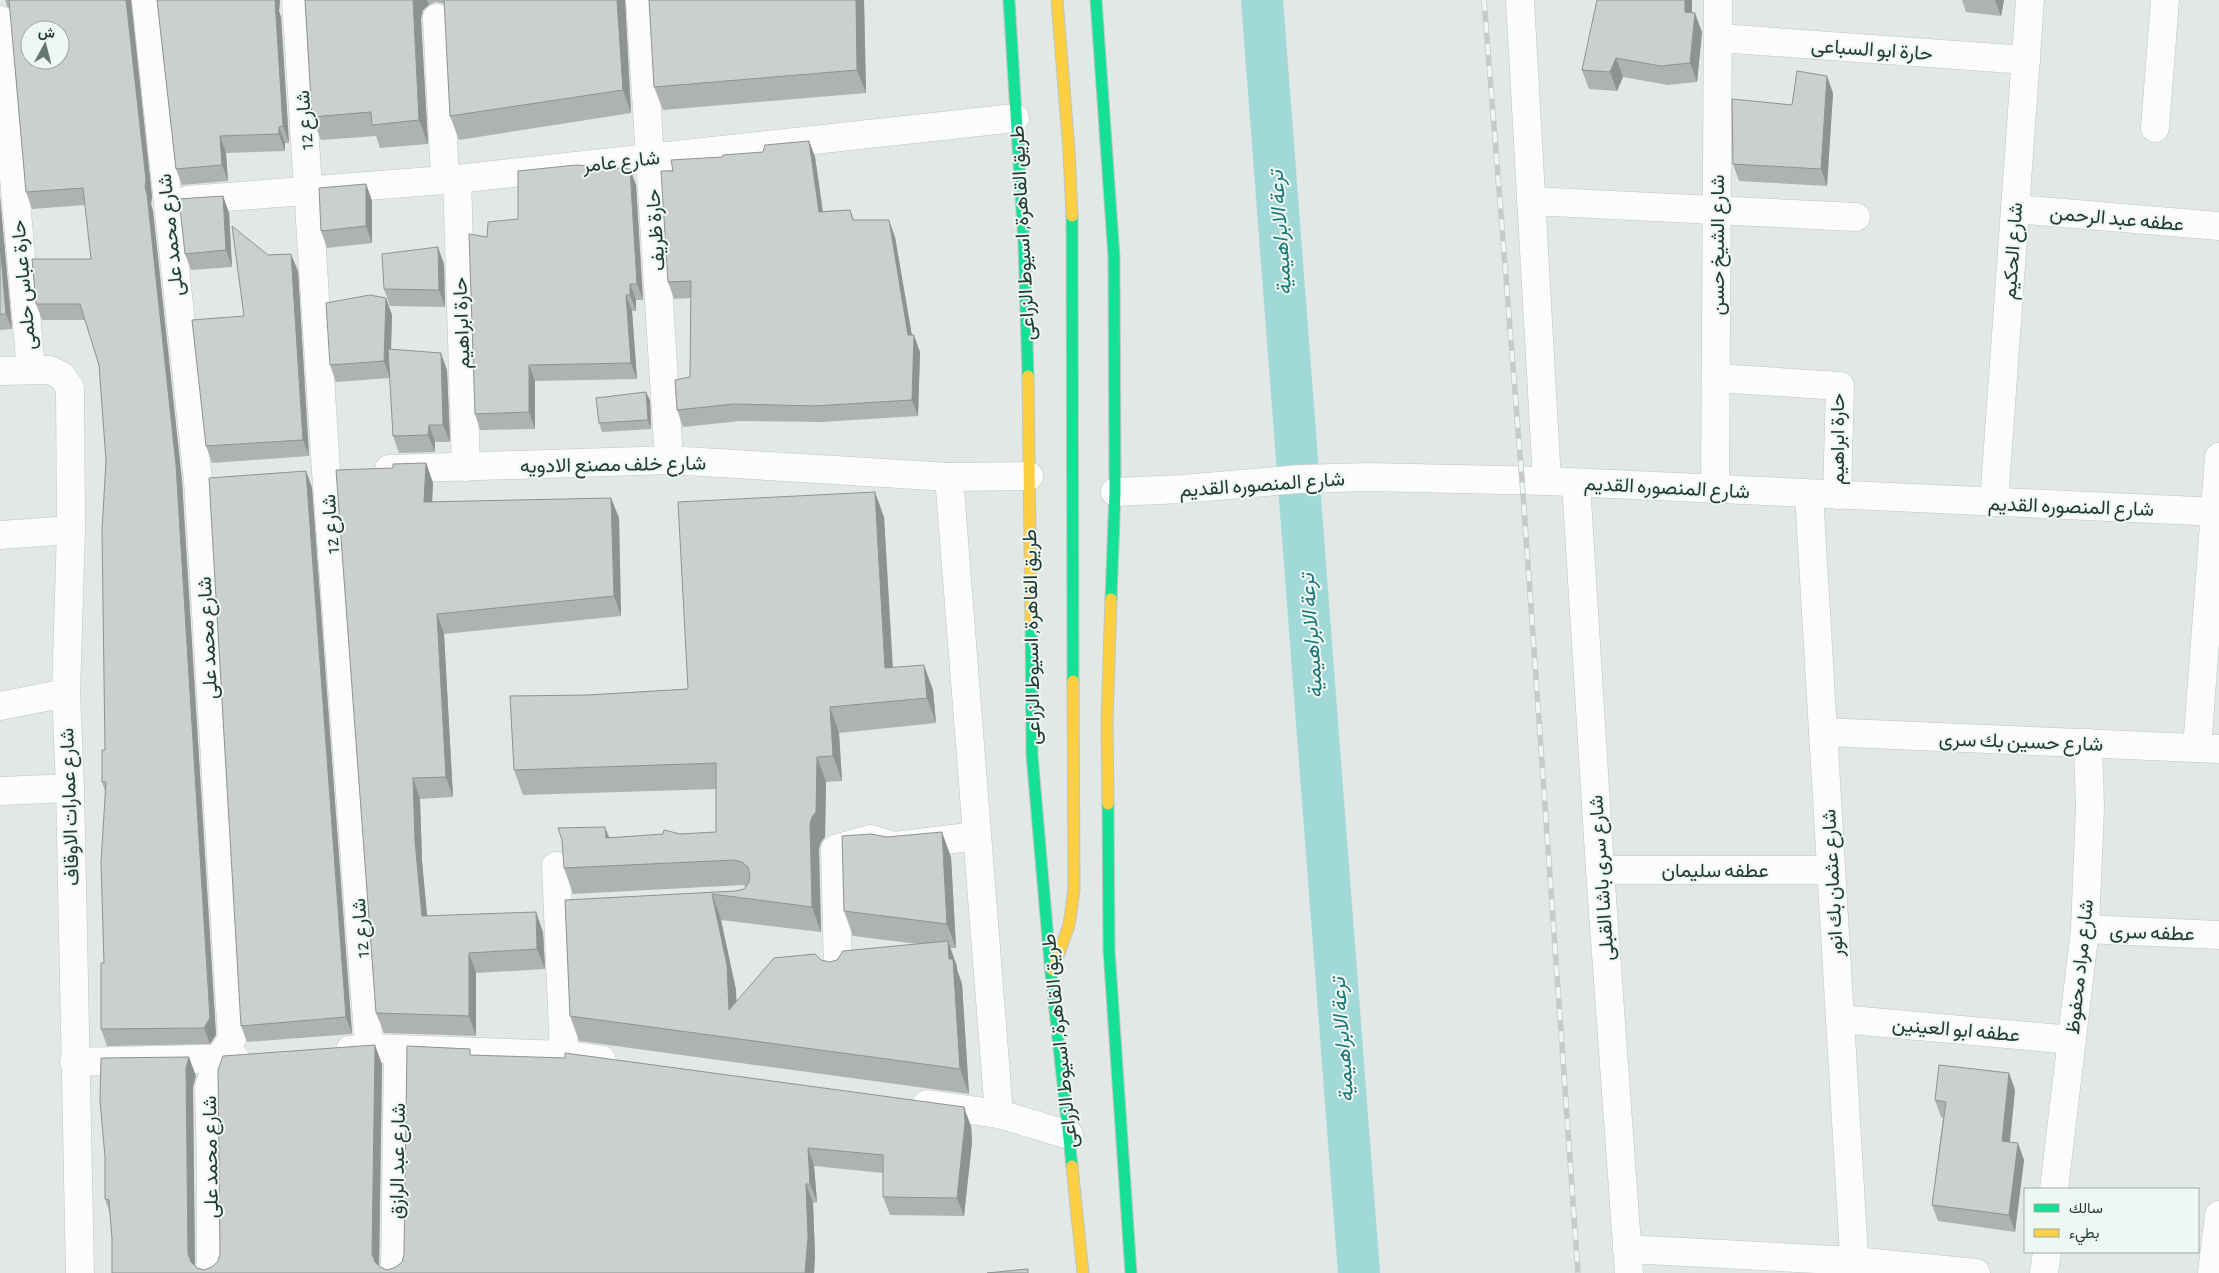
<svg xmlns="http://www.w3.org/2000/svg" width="2219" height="1273" font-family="'Alegreya Sans',Vazirmatn,sans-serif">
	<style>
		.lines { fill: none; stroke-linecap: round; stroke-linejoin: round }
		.canal { stroke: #a1d9d8; stroke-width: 42 }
		.street-casing { stroke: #bfc5c2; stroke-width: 29 }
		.fast-casing { stroke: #bbc5c0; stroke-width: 13 }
		.slow-casing { stroke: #bbc5c0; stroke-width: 13 }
		.street { stroke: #fbfcfb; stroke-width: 28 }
		.fast { stroke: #16e098; stroke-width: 11 }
		.slow { stroke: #ffcf43; stroke-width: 11 }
		.rail-casing { stroke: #c6cac8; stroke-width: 5.5 }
		.rail { stroke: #eff7f2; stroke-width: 4; stroke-dasharray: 11; stroke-linecap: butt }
		.wall { fill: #afb3b0 }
		.shaded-wall { fill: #8e9290 }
		.building { fill: #cbd0cd; stroke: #8e9290; fill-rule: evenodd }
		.labels { text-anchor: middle; stroke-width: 4; stroke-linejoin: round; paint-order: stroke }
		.street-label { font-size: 20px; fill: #203b2f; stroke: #eff7f2 }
		.water-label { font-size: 21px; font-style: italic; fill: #197778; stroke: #eff7f2 }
	</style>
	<rect width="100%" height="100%" fill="#e2e8e5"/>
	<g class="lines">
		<!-- canal -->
		<path class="canal" d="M 1262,0 L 1359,1273"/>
		<defs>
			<g id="street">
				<path d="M 146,0 L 198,480 L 232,1039 L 218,1060 L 209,1087 L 211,1166 L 211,1273"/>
				<path d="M 296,0 L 326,471 L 369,1048"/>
				<path d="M 640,0 L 669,460"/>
				<path d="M 1520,0 L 1547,481"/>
				<path d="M 437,18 L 445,179"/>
				<path d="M 0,20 L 31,370"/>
				<path d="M 1719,38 L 2026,60"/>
				<path d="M 2155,128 L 2165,0"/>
				<path d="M 457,179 L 466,467"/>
				<path d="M 188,200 L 457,179 L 1015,118"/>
				<path d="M 1531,201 L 1856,217"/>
				<path d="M 2015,209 L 2219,226"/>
				<path d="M 0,371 L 50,370 L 62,376 L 70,388 L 71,530 L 66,693 L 70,788 L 80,1273"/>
				<path d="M 1716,378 L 1840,386 L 1837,495"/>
				<path d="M 389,469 L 669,460 L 949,477 L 1029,476"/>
				<path d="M 949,477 L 999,1114"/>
				<path d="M 1576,483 L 1600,870 L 1629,1273"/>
				<path d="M 1715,490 L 1718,0"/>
				<path d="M 1115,492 L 1183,489 L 1300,479 L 1367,477 L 1547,481 L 2219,512"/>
				<path d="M 1809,494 L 1855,1273"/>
				<path d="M 1994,502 L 2030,0"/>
				<path d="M 0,535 L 71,530"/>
				<path d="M 0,706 L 66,693"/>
				<path d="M 1823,732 L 2219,749"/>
				<path d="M 2197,748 L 2219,457"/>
				<path d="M 0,791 L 70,788"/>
				<path d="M 556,866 L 564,1055"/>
				<path d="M 1600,870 L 1831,870"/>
				<path d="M 2085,929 L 2219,935"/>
				<path d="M 838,972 L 835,849 L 870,839 L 894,846 L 977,836"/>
				<path d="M 1840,1019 L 2072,1040"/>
				<path d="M 350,1050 L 369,1048 L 564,1055 L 602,1060"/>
				<path d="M 74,1062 L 235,1058"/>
				<path d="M 927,1104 L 999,1114 L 1069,1135"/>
				<path d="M 2054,1189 L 2085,929 L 2090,806 L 2088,743"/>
				<path d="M 1627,1249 L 1854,1261 L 1976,1273"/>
				<path d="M 395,1273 L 398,1050"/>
				<path d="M 2044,1273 L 2047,1252"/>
				<path d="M 2212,1273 L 2219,1215"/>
			</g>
			<g id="fast">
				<path d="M 1009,0 L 1024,243 L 1028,376"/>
				<path d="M 1096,0 L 1114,257 L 1115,492 L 1111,599"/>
				<path d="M 1072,216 L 1073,681"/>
				<path d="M 1031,622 L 1032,755 L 1051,974 L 1072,1166"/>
				<path d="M 1108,804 L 1109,950 L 1131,1273"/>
			</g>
			<g id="slow">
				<path d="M 1057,0 L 1069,151 L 1072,216"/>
				<path d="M 1028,376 L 1031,622"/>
				<path d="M 1108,804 L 1107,721 L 1111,599"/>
				<path d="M 1053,970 L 1069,925 L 1074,890 L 1073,681"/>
				<path d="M 1072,1166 L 1083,1273"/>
			</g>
		</defs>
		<!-- street casing -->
		<use href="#street" class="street-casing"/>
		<!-- fast casing -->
		<use href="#fast" class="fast-casing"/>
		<!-- slow casing -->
		<use href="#slow" class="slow-casing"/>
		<!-- street -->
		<use href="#street" class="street"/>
		<!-- fast -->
		<use href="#fast" class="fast"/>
		<!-- slow -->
		<use href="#slow" class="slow"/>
		<defs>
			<path id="rail" d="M 1484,0 L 1522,480 L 1578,1273"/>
		</defs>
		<!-- rail casing -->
		<use href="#rail" class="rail-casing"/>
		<!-- rail -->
		<use href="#rail" class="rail"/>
	</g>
	<!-- wall -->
	<g class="wall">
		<path d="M 5,0 L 131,0 L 152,197 L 151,204 L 153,211 L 182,481 L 216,1035 L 210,1044 L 107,1046 L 101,1029 L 104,963 L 105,791 L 102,782 L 105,750 L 106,461 L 99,365 L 85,320 L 42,320 L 36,304 L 91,259 L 85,205 L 32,209 L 26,192 L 10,9 L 7,6 Z"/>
		<path d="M 157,0 L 280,0 L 279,11 L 281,17 L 289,143 L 285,143 L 285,151 L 226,153 L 228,181 L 182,185 L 176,169 Z"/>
		<path d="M 305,0 L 625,0 L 631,113 L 459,140 L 450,116 L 445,4 L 436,2 L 429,5 L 423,10 L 421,19 L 428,144 L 380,148 L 376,136 L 321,140 L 312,117 Z"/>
		<path d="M 864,0 L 866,93 L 663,110 L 654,87 Z"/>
		<path d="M 1692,0 L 1692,13 L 1702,32 L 1697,82 L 1668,85 L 1623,77 L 1617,91 L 1589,89 L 1582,70 Z"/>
		<path d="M 1962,0 L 2004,0 L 2001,16 L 1966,12 Z"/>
		<path d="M 1833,93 L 1827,186 L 1739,181 L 1733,164 L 1792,105 Z"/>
		<path d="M 809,141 L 815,157 L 823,211 L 850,210 L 854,220 L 895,237 L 912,335 L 920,352 L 918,416 L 821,422 L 740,421 L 683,427 L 677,410 L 690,377 L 691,298 L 674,299 L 668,282 L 673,171 L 763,152 Z"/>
		<path d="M 630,169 L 636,185 L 643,300 L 636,300 L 636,311 L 632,311 L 637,379 L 535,381 L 535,429 L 480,430 L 475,414 L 487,237 L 518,219 Z"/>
		<path d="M 366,184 L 372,201 L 372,243 L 327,248 L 321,231 Z"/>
		<path d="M 223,196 L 229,213 L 232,267 L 191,270 L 185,254 Z"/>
		<path d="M 0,197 L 12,329 L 0,330 Z"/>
		<path d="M 268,255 L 298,271 L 309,456 L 212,463 L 206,446 L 244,316 Z"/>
		<path d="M 444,264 L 445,307 L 390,306 L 384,289 Z"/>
		<path d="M 386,298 L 392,315 L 391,349 L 447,370 L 450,442 L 435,442 L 435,452 L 399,453 L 393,436 L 390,378 L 336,382 L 330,365 Z"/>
		<path d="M 650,400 L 651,429 L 602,432 L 599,423 Z"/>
		<path d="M 426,463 L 433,483 L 432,502 L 611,498 L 619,518 L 621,616 L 444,634 L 453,797 L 420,799 L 422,861 L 427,916 L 543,932 L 545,969 L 476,973 L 476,1036 L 384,1033 L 376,1013 L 393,468 Z"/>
		<path d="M 306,471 L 312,488 L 352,1034 L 247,1042 L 241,1026 Z"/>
		<path d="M 884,517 L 893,667 L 933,690 L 936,723 L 839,733 L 842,781 L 826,782 L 825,837 L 821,842 L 819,849 L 821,932 L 721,920 L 736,990 L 736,1002 L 821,960 L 830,962 L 918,944 L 853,936 L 844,911 L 951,857 L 956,948 L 950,948 L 962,984 L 969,1094 L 579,1041 L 570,1016 L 565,900 L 736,891 L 744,889 L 746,886 L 743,885 L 573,894 L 564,868 L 609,838 L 716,832 L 716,789 L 523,795 L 514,770 L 588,695 L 688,689 Z"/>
		<path d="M 472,1055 L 971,1126 L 972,1142 L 964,1216 L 890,1215 L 883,1197 L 883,1173 L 814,1166 L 817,1202 L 813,1203 L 815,1256 L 814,1273 L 112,1273 L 112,1239 L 110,1214 L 105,1199 L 196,1076 L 193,1087 L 195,1266 L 197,1268 L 204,1270 L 212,1267 L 218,1261 L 382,1064 L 379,1267 L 387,1270 L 396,1267 L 402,1262 Z"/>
		<path d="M 2009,1073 L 2015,1090 L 2010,1142 L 2024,1160 L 2015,1232 L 1938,1221 L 1932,1205 L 1943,1118 L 1941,1117 L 1935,1100 Z"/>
	</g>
	<!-- shaded-wall -->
	<g class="shaded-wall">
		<path d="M 126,0 L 131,0 L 152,197 L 151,204 L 153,211 L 182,481 L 216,1035 L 210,1044 L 204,1028 L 145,187 Z"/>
		<path d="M 273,0 L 280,0 L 279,11 L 281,17 L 289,143 L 283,126 Z"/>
		<path d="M 413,0 L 427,0 L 429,5 L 423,10 L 421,19 L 428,144 L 419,120 Z"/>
		<path d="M 617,0 L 625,0 L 631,113 L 623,90 Z"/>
		<path d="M 856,0 L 864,0 L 866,93 L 857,70 Z"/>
		<path d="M 1685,0 L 1692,0 L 1692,31 L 1685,12 Z"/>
		<path d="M 1995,0 L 2004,0 L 2001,16 Z"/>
		<path d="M 1695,13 L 1702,32 L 1697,82 L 1690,63 Z"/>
		<path d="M 1616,58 L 1623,77 L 1617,91 L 1610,72 Z"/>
		<path d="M 1827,76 L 1833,93 L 1827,186 L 1821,169 Z"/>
		<path d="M 279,127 L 285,143 L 285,151 L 279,134 Z"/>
		<path d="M 220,136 L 226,153 L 228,181 L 222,165 Z"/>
		<path d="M 809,141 L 815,157 L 825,228 L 819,212 Z"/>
		<path d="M 630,169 L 636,185 L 643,300 L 637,284 Z"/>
		<path d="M 366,184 L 372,201 L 372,243 L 366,226 Z"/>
		<path d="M 223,196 L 229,213 L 232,267 L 226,250 Z"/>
		<path d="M 0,197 L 12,329 L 6,314 L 0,244 Z"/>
		<path d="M 889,220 L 895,237 L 914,348 L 914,335 L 920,352 L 918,416 L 912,400 L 908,335 Z"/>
		<path d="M 438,247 L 444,264 L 445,307 L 439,290 Z"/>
		<path d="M 291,254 L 298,271 L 309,456 L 303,440 Z"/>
		<path d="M 630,284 L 636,300 L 636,311 L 630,295 Z"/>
		<path d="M 626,295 L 632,311 L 637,379 L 631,363 Z"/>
		<path d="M 386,298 L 392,315 L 390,378 L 384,361 Z"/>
		<path d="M 441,353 L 447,370 L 450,442 L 443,425 Z"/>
		<path d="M 529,365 L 535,381 L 535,429 L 529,412 Z"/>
		<path d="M 646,392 L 650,400 L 651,429 L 648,420 Z"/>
		<path d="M 429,425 L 435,442 L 435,452 L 428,435 Z"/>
		<path d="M 426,463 L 433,483 L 431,522 L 424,502 Z"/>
		<path d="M 306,471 L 312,488 L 352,1034 L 346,1017 Z"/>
		<path d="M 875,492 L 884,517 L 894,693 L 885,668 Z"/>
		<path d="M 611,498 L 619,518 L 621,616 L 614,596 Z"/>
		<path d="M 437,614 L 444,634 L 453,797 L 446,777 Z"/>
		<path d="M 924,665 L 933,690 L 936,723 L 927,698 Z"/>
		<path d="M 830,707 L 839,733 L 842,781 L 833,756 Z"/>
		<path d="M 817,757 L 826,782 L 825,837 L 821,842 L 819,849 L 821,932 L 812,907 L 810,824 Z"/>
		<path d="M 413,778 L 420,799 L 422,861 L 429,936 L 422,916 L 415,841 Z"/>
		<path d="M 605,827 L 615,852 L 606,838 Z"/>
		<path d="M 942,832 L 951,857 L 956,948 L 947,924 Z"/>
		<path d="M 712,894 L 721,920 L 736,990 L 738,1035 L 729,1010 Z"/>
		<path d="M 536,912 L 543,932 L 545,969 L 537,949 Z"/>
		<path d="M 948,941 L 957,966 L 957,970 L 962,984 L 969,1094 L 960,1069 L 949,959 Z"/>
		<path d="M 469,953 L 476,973 L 476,1036 L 469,1016 Z"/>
		<path d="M 375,1045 L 382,1064 L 379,1273 L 375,1262 L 372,1254 Z"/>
		<path d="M 189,1057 L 196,1076 L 193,1087 L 195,1273 L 188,1254 L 186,1068 Z"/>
		<path d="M 2009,1073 L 2015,1090 L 2008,1158 L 2002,1141 Z"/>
		<path d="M 964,1107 L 971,1126 L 972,1142 L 964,1216 L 957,1198 Z"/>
		<path d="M 2018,1143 L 2024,1160 L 2015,1232 L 2009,1215 Z"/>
		<path d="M 808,1148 L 814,1166 L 817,1202 L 810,1184 Z"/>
		<path d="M 806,1184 L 813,1203 L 815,1256 L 814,1273 L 805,1273 Z"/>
	</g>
	<!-- building -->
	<g class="building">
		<path d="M 9,0 L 126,0 L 146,180 L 145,187 L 147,194 L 176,465 L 210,1018 L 204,1028 L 101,1029 L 101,963 L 104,963 L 101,862 L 106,782 L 102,782 L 102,750 L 105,750 L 102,530 L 106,461 L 99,365 L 80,304 L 36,304 L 32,259 L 91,259 L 83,188 L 26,192 ZM 30,30 L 60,30 L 60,60 L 30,60 Z"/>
		<path d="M 157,0 L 275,0 L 283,126 L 279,127 L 279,134 L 220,136 L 222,165 L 176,169 Z"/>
		<path d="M 305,0 L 413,0 L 419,120 L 372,125 L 371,112 L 312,117 Z"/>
		<path d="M 444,0 L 617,0 L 623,90 L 450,116 Z"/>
		<path d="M 649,0 L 856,0 L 857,70 L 654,87 Z"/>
		<path d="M 1597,0 L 1685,0 L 1685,12 L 1695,13 L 1690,63 L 1661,66 L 1616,58 L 1610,72 L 1582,70 Z"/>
		<path d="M 1797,71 L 1827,76 L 1821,169 L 1733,164 L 1732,99 L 1792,105 Z"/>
		<path d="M 809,141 L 819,212 L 850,210 L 853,220 L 889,220 L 908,335 L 914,335 L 912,400 L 815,406 L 734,404 L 677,410 L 675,380 L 690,377 L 691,281 L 668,282 L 661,171 L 673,171 L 671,160 L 722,157 L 723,155 L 763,152 L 765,145 Z"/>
		<path d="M 576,165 L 630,169 L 637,284 L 630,284 L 630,295 L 626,295 L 631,363 L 529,365 L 529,412 L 475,414 L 469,234 L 487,237 L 488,222 L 518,219 L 518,171 Z"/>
		<path d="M 366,184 L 366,226 L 321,231 L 319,188 Z"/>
		<path d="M 223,196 L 226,250 L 185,254 L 179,199 Z"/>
		<path d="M 232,226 L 268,255 L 291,254 L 303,440 L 206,446 L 192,320 L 244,316 Z"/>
		<path d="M 0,244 L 6,314 L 0,314 Z"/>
		<path d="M 438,247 L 439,290 L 384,289 L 382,254 Z"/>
		<path d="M 370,295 L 386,298 L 384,361 L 330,365 L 326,303 Z"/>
		<path d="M 388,349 L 441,353 L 443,425 L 429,425 L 428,435 L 393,436 Z"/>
		<path d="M 646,392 L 648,420 L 599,423 L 596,398 Z"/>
		<path d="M 426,463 L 424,502 L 611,498 L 614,596 L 437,614 L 446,777 L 413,778 L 415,841 L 422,916 L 536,912 L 537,949 L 469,953 L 469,1016 L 376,1013 L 336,470 L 393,468 L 393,464 Z"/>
		<path d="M 306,471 L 346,1017 L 241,1026 L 209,478 Z"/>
		<path d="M 875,492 L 885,668 L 924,665 L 927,698 L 830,707 L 833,756 L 817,757 L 816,812 L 812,817 L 810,824 L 812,907 L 712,894 L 727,965 L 729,1010 L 774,958 L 815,954 L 821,960 L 830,962 L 837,960 L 843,951 L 948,941 L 949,959 L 953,959 L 960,1069 L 570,1016 L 565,900 L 736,891 L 744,889 L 749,882 L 750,875 L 748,867 L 742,862 L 734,860 L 564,868 L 562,840 L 558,828 L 605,827 L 606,838 L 663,834 L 664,830 L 680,834 L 716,832 L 716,763 L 514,770 L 510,696 L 588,695 L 688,689 L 678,502 Z"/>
		<path d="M 942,832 L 947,924 L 844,911 L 842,836 L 871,834 L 887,837 Z"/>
		<path d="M 375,1045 L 372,1254 L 375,1262 L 380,1267 L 387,1270 L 396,1267 L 402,1262 L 404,1254 L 407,1046 L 470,1049 L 470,1055 L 565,1058 L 565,1053 L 964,1107 L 965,1123 L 957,1198 L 883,1197 L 883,1155 L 808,1148 L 810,1184 L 806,1184 L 808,1237 L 805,1273 L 112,1273 L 112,1239 L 109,1200 L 105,1199 L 105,1157 L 100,1101 L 101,1058 L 189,1057 L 186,1068 L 188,1254 L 191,1262 L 197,1268 L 204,1270 L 212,1267 L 218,1261 L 220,1254 L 218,1070 L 223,1056 Z"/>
		<path d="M 1939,1065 L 2009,1073 L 2002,1141 L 2018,1143 L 2009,1215 L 1932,1205 L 1946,1102 L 1935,1100 Z"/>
		<path d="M 1028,1269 L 1028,1273 L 987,1273 Z"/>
	</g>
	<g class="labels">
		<!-- street labels -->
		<g class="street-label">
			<text transform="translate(1872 49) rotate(4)" y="7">حارة ابو السباعى</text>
			<text transform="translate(304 120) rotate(-94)" y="7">شارع 12</text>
			<text transform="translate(621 161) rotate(-6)" y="7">شارع عامر</text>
			<text transform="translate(2117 218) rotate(5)" y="7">عطفه عبد الرحمن</text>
			<text transform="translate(655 230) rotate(-94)" y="7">حارة ظريف</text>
			<text transform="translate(1022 233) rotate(-93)" y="7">طريق القاهرة, اسيوط الزراعى</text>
			<text transform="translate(170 235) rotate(-96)" y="7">شارع محمد على</text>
			<text transform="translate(1717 245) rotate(-90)" y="7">شارع الشيخ حسن</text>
			<text transform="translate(2012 251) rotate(-86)" y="7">شارع الحكيم</text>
			<text transform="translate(23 285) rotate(-95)" y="7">حارة عباس حلمى</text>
			<text transform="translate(461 323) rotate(-92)" y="7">حارة ابراهيم</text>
			<text transform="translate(1837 439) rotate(-90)" y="7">حارة ابراهيم</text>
			<text transform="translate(613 464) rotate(-1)" y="7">شارع خلف مصنع الادويه</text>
			<text transform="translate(1262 484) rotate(-4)" y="7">شارع المنصوره القديم</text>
			<text transform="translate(1667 487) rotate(3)" y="7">شارع المنصوره القديم</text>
			<text transform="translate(2071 506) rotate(2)" y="7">شارع المنصوره القديم</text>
			<text transform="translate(330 524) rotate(-94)" y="7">شارع 12</text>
			<text transform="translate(1031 637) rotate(-91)" y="7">طريق القاهرة, اسيوط الزراعى</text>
			<text transform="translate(207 638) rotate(-93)" y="7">شارع محمد على</text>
			<text transform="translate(2021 741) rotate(2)" y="7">شارع حسين بك سرى</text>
			<text transform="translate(69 807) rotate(-92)" y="7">شارع عمارات الاوقاف</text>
			<text x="1715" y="877">عطفه سليمان</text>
			<text transform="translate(1601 878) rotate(-94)" y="7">شارع سرى باشا القبلى</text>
			<text transform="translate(1832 883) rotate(-93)" y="7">شارع عثمان بك انور</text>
			<text transform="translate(360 928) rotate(-94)" y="7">شارع 12</text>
			<text transform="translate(2152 932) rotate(2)" y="7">عطفه سرى</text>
			<text transform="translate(2079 967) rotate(-84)" y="7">شارع مراد محفوظ</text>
			<text transform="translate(1956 1029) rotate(5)" y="7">عطفه ابو العينين</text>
			<text transform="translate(1059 1041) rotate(-96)" y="7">طريق القاهرة, اسيوط الزراعى</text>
			<text transform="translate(210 1157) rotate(-91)" y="7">شارع محمد على</text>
			<text transform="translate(397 1161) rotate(-89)" y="7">شارع عبد الرازق</text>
		</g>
		<!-- water labels -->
		<g class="water-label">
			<text transform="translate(1280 233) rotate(-94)" y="7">ترعة الابراهيمية</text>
			<text transform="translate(1311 636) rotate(-94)" y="7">ترعة الابراهيمية</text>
			<text transform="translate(1342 1040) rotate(-94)" y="7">ترعة الابراهيمية</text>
		</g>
	</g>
	<!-- legend -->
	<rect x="2024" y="1188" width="175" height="65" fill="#eff7f2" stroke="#9caca4"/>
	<rect x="2034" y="1204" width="25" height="8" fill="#16e098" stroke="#9caca4"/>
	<text x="2069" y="1213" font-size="15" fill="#203b2f">سالك</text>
	<rect x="2034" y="1229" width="25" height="8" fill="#ffcf43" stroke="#9caca4"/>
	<text x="2069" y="1238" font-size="15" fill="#203b2f">بطيء</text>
	<!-- north arrow -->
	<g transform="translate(45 45) rotate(7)"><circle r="24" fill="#eff7f2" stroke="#9caca4"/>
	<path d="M0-4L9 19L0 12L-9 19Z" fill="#64786f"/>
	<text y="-8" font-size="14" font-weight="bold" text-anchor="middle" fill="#203b2f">ش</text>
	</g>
</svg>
